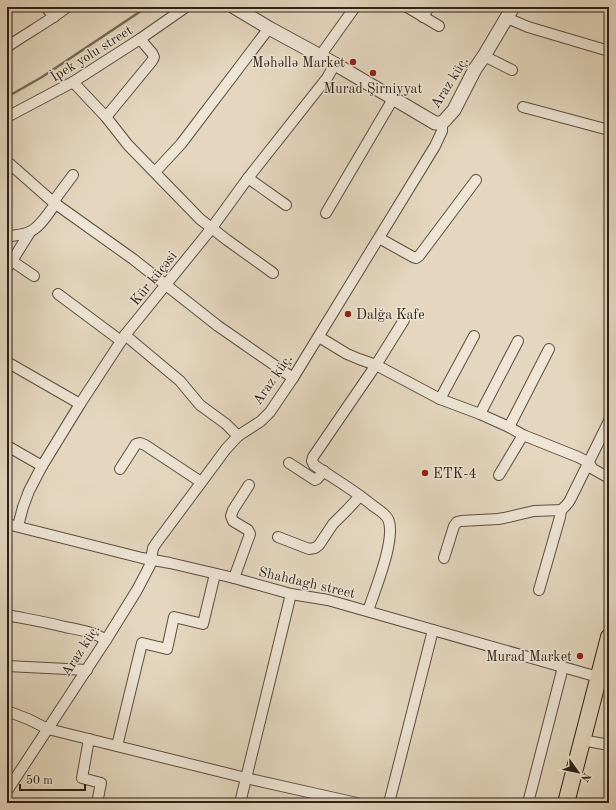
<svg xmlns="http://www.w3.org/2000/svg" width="616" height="810" font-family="'Old Standard TT',serif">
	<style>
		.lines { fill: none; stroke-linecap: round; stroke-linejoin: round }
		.stream { stroke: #76695b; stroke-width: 2.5 }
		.minor-casing { stroke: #5b4e42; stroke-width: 12 }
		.tertiary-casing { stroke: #5b4e42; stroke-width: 15 }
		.primary-casing { stroke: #2d2119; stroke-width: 18 }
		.minor { stroke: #eee5d5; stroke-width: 10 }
		.tertiary { stroke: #eee5d5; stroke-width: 13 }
		.primary { stroke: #e5d7bf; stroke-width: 16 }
		.poi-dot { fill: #8f2418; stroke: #eee5d5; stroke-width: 1.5 }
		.labels { text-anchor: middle; stroke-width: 3; stroke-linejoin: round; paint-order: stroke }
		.street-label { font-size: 14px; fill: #2d2119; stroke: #eee5d5 }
		.poi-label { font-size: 14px; fill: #2d2119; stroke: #eee5d5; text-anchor: end }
	</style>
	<rect width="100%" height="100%" fill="#e5d7bf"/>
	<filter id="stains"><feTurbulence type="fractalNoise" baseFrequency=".005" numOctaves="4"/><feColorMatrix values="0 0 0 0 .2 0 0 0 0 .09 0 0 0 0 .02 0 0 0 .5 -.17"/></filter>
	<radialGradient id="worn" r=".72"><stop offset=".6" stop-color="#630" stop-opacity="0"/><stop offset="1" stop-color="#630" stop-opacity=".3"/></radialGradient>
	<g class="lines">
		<!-- stream -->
		<path class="stream" d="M 7,97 L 42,77 L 147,7"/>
		<defs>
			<g id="minor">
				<path d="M 46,7 L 54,17"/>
				<path d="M 407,7 L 439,26"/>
				<path d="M 423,17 L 429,7"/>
				<path d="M 507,18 L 528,27 L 609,51"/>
				<path d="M 7,47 C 27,33 48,22 67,7"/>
				<path d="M 320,56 L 355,7"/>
				<path d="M 484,56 L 512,70"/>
				<path d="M 73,82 L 106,117 L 128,145 L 200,219 L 227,240 L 273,273"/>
				<path d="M 523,107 L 609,130"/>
				<path d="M 7,117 L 73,82 L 140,39 L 186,7"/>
				<path d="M 106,117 L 152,61 L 154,57 L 152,53 L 140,39"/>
				<path d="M 10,164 L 53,202 L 133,259 L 218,326 L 293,378"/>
				<path d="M 155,172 L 181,144 L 269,28"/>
				<path d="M 248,178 L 286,205"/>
				<path d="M 53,202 L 73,175"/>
				<path d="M 326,213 L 393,99"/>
				<path d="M 7,237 C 14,235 23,235 29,232 C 40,228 49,212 56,203"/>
				<path d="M 379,238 L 413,257 L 416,258 L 419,256 L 476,180"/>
				<path d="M 12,261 L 34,276"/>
				<path d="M 7,268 L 12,261 L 30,232"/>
				<path d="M 58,294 L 121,341"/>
				<path d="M 125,335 L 180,381 L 200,405 L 226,424 L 238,436"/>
				<path d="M 319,337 L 347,354 L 359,359 L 376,365 L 440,399 L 480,414 L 509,427 L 523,435 L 578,457 L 588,462 L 593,469 L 609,478"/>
				<path d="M 7,362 L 80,404"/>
				<path d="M 440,399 L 474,336"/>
				<path d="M 480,414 L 518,341"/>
				<path d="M 509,427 L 549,349"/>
				<path d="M 9,447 L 42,466"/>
				<path d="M 289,463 L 315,480 L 317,479 L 324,471"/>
				<path d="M 120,469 L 136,444 L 140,443 L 145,445 L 201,482"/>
				<path d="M 499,475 L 523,435"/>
				<path d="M 7,524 L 142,558 L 170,563 L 234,578 L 291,594 L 328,600 L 598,677"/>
				<path d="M 18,526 L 23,507 L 29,491 L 42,466 L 80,404 L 125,335 L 211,229 L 248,178 L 327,78 L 335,64"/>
				<path d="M 278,537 L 309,549 L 315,548 L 319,545 L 333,524 L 347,510 L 360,496"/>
				<path d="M 444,558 L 454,526 L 457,522 L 461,521 L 498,519 L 504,518 L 534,511 L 561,510 C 566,506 569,503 571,498 L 609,421"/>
				<path d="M 234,578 L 250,534 L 248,530 L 233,521 L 231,516 L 233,510 L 249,485"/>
				<path d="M 539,590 L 560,517 L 561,510"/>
				<path d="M 368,611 C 374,592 397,538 388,519 C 385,513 377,509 372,505 C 354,490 333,478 314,465 L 312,461 L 313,457 L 376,365 L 404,320"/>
				<path d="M 7,615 C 27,619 46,622 65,627 C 80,630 94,632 106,640"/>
				<path d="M 7,666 L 87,670"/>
				<path d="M 7,711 L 28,719 L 48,729 L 246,778 L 357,803"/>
				<path d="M 89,739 L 82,778 L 101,783 L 97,803"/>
				<path d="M 582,740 L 609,745"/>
				<path d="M 117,746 L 142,643 L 167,649 L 174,617 L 203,624 L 215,574"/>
				<path d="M 7,791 L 106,640 L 137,590 L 147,571 L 150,565 L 153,548 L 157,542 L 226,449 L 238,436 L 261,421 L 270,412 L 293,378 L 435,146 L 442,131 L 442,123"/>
				<path d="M 240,803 L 291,594"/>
				<path d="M 389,803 L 433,630"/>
				<path d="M 528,803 L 563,667"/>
			</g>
			<path id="tertiary" d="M 234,7 L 269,28 L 335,64 L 435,123 L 442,123 L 445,120 L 454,110 L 475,69 L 484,56 L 513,7"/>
			<path id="primary" d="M 566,803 L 609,637"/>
		</defs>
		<!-- minor casing -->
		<use href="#minor" class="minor-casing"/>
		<!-- tertiary casing -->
		<use href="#tertiary" class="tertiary-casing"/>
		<!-- primary casing -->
		<use href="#primary" class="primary-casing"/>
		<!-- minor -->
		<use href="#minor" class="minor"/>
		<!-- tertiary -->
		<use href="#tertiary" class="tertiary"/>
		<!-- primary -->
		<use href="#primary" class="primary"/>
	</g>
	<!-- markers -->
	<g class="poi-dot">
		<circle cx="353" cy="62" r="4"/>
		<circle cx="373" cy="73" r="4"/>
		<circle cx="348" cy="314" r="4"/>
		<circle cx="425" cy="473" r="4"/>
		<circle cx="580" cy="656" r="4"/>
	</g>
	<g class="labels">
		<!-- street labels -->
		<g class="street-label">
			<text transform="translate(91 53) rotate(-32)" y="5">İpek yolu street</text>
			<text transform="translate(449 82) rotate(-58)" y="5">Araz küç.</text>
			<text transform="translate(153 278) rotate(-51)" y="5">Kür küçəsi</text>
			<text transform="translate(272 379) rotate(-55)" y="5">Araz küç.</text>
			<text transform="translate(307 582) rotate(13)" y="5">Shahdagh street</text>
			<text transform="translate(80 650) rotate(-57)" y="5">Araz küç.</text>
		</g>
		<!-- poi labels -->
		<g class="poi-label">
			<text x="345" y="67">Məhəllə Market</text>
			<text x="373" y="93" text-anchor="middle">Murad Şirniyyat</text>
			<text x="356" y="319" text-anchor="start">Dalğa Kafe</text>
			<text x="433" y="478" text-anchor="start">ETK-4</text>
			<text x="572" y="661">Murad Market</text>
		</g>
	</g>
	<!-- margin -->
	<rect width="616" height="810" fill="none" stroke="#e5d7bf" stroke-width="24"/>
	<rect x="8" y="8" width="600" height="794" fill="none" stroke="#2d2119" stroke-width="2"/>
	<rect x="12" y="12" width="592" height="786" fill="none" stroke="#2d2119"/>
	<!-- north arrow -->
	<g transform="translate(578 772) rotate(123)" stroke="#eee5d5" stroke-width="3" paint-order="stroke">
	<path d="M0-3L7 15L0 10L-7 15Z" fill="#2d2119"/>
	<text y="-6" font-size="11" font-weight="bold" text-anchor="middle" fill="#2d2119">N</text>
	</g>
	<!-- scale -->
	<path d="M20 784v6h65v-6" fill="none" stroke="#2d2119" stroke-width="2"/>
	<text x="26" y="784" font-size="12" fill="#2d2119" stroke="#eee5d5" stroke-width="3" paint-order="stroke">50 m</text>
	<rect width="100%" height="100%" filter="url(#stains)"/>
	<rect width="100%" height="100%" fill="url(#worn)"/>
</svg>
